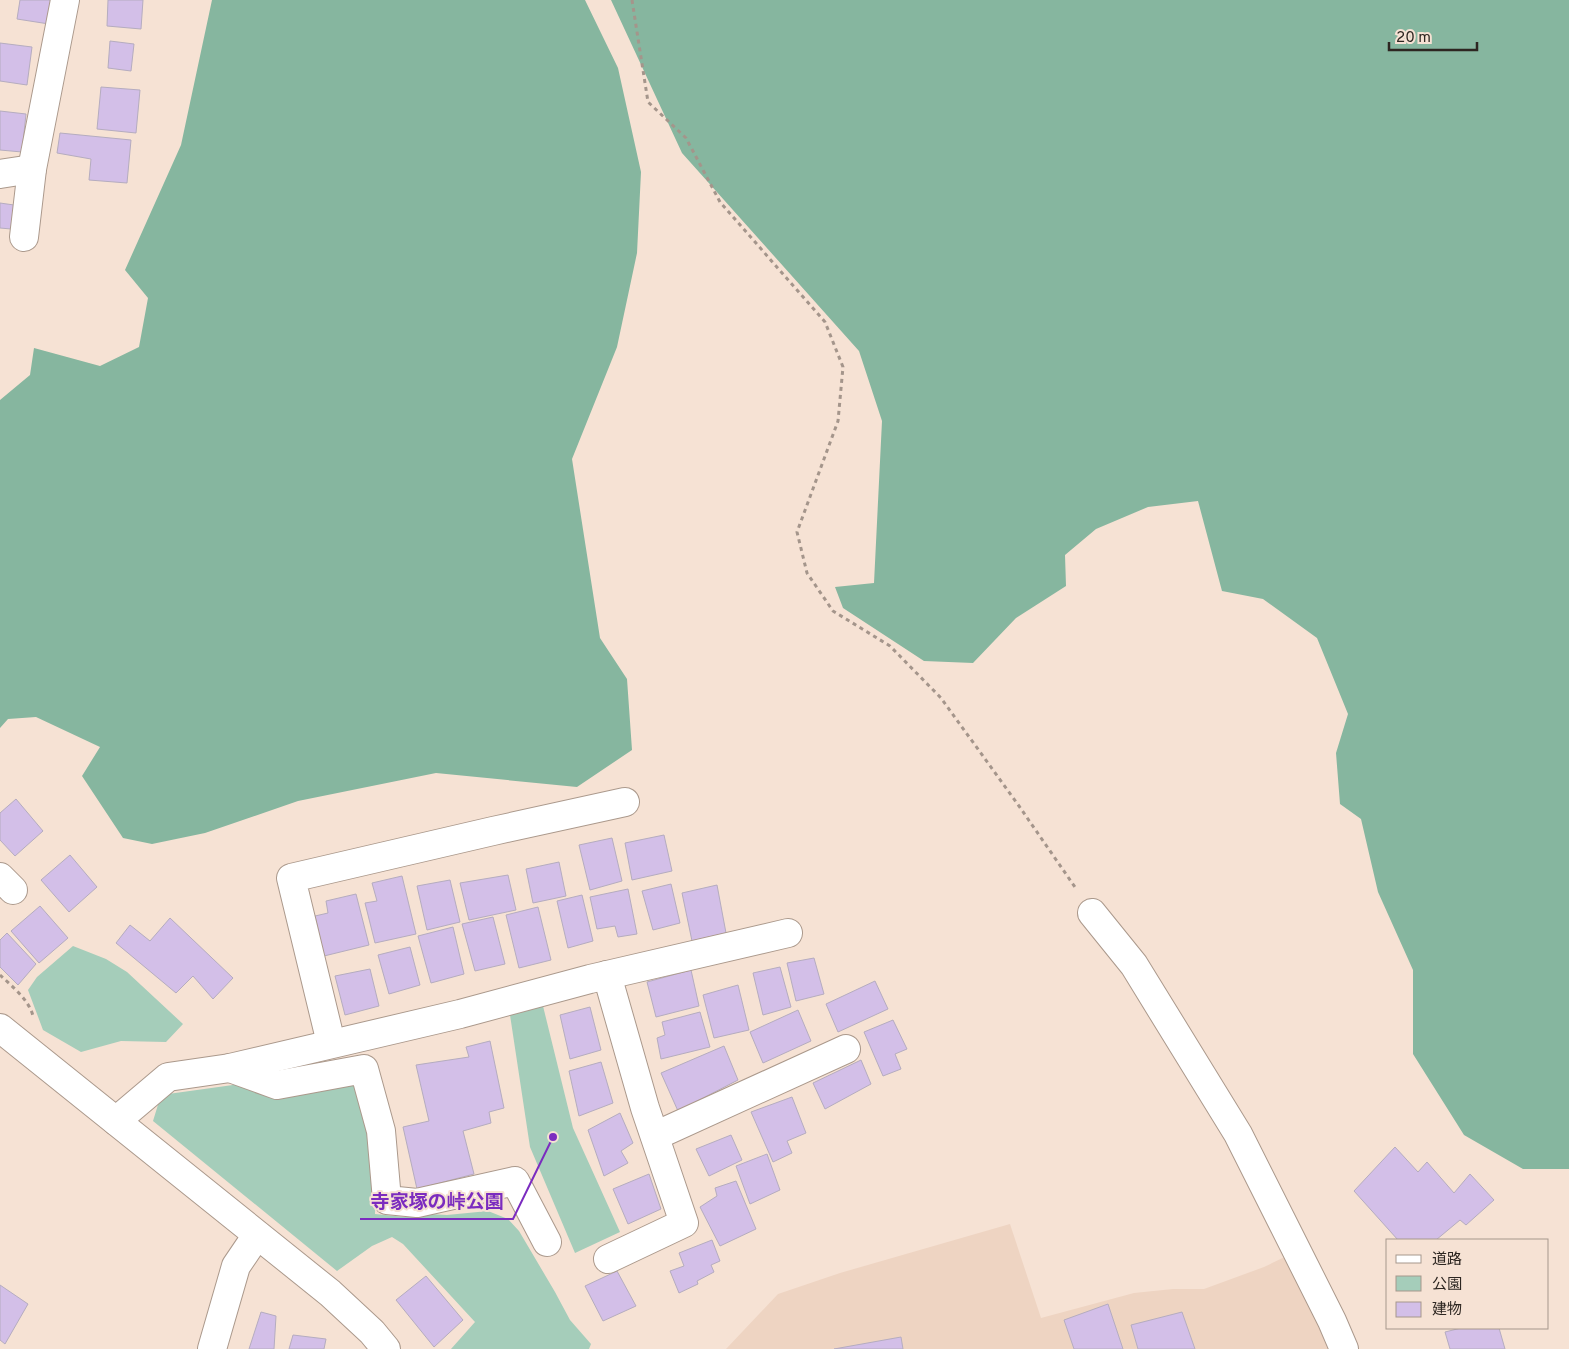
<svg xmlns="http://www.w3.org/2000/svg" width="1569" height="1349" font-family="Overpass,'Noto Sans JP',sans-serif">
	<style>
		.built { fill: #eed4c2 }
		.green { fill: #a5cdba }
		.forest { fill: #86b69f }
		.building { fill: #d3bfe8; stroke: #b5acbf }
		.lines { fill: none; stroke-linecap: round; stroke-linejoin: round }
		.street-casing { stroke: #ab998c; stroke-width: 30 }
		.secondary-casing { stroke: #ab998c; stroke-width: 30 }
		.path { stroke: #a4958b; stroke-width: 3; stroke-dasharray: 4 4; stroke-linecap: butt }
		.street { stroke: #fff; stroke-width: 28 }
		.secondary { stroke: #fff; stroke-width: 28 }
		.leader { fill: none; stroke: #7b2cbf; stroke-width: 2 }
		.callout-dot { fill: #7b2cbf; stroke: #f6e2d4; stroke-width: 2 }
		.callout-label { font-size: 19px; text-anchor: middle; font-weight: bold; fill: #7b2cbf; stroke: #f6e2d4; stroke-width: 4; stroke-linejoin: round; paint-order: stroke }
	</style>
	<rect width="100%" height="100%" fill="#f6e2d4"/>
	<!-- built -->
	<path class="built" d="M 1010,1224 L 1041,1318 L 1134,1293 L 1173,1289 L 1204,1289 L 1264,1267 L 1291,1254 L 1337,1349 L 726,1349 L 778,1294 L 840,1273 Z"/>
	<!-- green -->
	<g class="green">
		<path d="M 73,946 L 106,959 L 127,972 L 183,1024 L 166,1042 L 121,1041 L 81,1052 L 43,1030 L 28,990 L 37,977 Z"/>
		<path d="M 543,1006 L 573,1128 L 620,1232 L 575,1253 L 530,1147 L 510,1015 Z"/>
		<path d="M 360,1082 L 376,1172 L 375,1214 L 405,1217 L 428,1214 L 447,1215 L 488,1211 L 508,1219 L 519,1231 L 555,1292 L 570,1320 L 591,1344 L 589,1349 L 451,1349 L 475,1322 L 403,1244 L 392,1237 L 372,1246 L 337,1271 L 153,1121 L 161,1095 L 240,1084 Z"/>
	</g>
	<!-- forest -->
	<g class="forest">
		<path d="M 212,0 L 585,0 L 618,68 L 641,172 L 637,253 L 617,347 L 572,459 L 600,638 L 627,679 L 632,750 L 577,787 L 436,773 L 298,801 L 205,833 L 152,844 L 123,838 L 82,776 L 100,747 L 36,717 L 8,719 L 0,728 L 0,400 L 30,375 L 34,348 L 100,366 L 139,347 L 148,298 L 125,270 L 181,145 Z"/>
		<path d="M 611,0 L 1569,0 L 1569,1169 L 1523,1169 L 1464,1135 L 1413,1054 L 1413,970 L 1378,892 L 1361,819 L 1340,804 L 1336,753 L 1348,714 L 1317,638 L 1263,599 L 1222,591 L 1198,501 L 1148,507 L 1096,529 L 1065,555 L 1066,586 L 1016,618 L 973,663 L 924,661 L 843,608 L 835,587 L 874,583 L 882,421 L 859,351 L 682,153 Z"/>
	</g>
	<!-- building -->
	<g class="building">
		<path d="M 20,0 L 53,0 L 49,24 L 17,19 Z"/>
		<path d="M 108,0 L 143,0 L 141,29 L 107,26 Z"/>
		<path d="M 110,41 L 134,44 L 131,71 L 108,68 Z"/>
		<path d="M 0,43 L 32,47 L 27,85 L 0,81 Z"/>
		<path d="M 101,87 L 140,90 L 136,133 L 97,129 Z"/>
		<path d="M 0,111 L 26,114 L 22,152 L 0,150 Z"/>
		<path d="M 60,133 L 131,140 L 127,183 L 89,180 L 91,159 L 57,153 Z"/>
		<path d="M 0,203 L 14,205 L 11,229 L 0,228 Z"/>
		<path d="M 16,799 L 43,831 L 15,856 L 0,840 L 0,813 Z"/>
		<path d="M 664,835 L 672,871 L 632,880 L 625,843 Z"/>
		<path d="M 612,838 L 622,881 L 590,890 L 579,845 Z"/>
		<path d="M 70,855 L 97,887 L 69,912 L 41,880 Z"/>
		<path d="M 559,862 L 566,896 L 533,903 L 526,869 Z"/>
		<path d="M 508,875 L 516,910 L 469,920 L 460,883 Z"/>
		<path d="M 402,876 L 416,934 L 375,943 L 365,903 L 377,901 L 372,883 Z"/>
		<path d="M 450,880 L 460,922 L 427,930 L 417,886 Z"/>
		<path d="M 671,884 L 680,923 L 653,930 L 642,891 Z"/>
		<path d="M 717,885 L 726,933 L 692,941 L 682,893 Z"/>
		<path d="M 628,889 L 637,934 L 618,937 L 615,926 L 597,929 L 590,897 Z"/>
		<path d="M 356,894 L 369,945 L 324,956 L 315,916 L 328,913 L 326,901 Z"/>
		<path d="M 582,895 L 593,941 L 568,948 L 557,901 Z"/>
		<path d="M 40,906 L 68,938 L 39,963 L 11,931 Z"/>
		<path d="M 538,907 L 551,960 L 519,968 L 506,915 Z"/>
		<path d="M 493,917 L 505,964 L 475,971 L 462,924 Z"/>
		<path d="M 170,918 L 233,978 L 213,999 L 193,976 L 176,993 L 116,943 L 130,925 L 150,941 Z"/>
		<path d="M 453,927 L 464,974 L 431,983 L 418,936 Z"/>
		<path d="M 7,933 L 36,964 L 18,985 L 0,967 L 0,940 Z"/>
		<path d="M 410,947 L 420,985 L 389,994 L 378,955 Z"/>
		<path d="M 814,958 L 824,994 L 796,1001 L 787,963 Z"/>
		<path d="M 780,967 L 791,1007 L 763,1015 L 753,973 Z"/>
		<path d="M 370,969 L 379,1006 L 345,1015 L 335,976 Z"/>
		<path d="M 691,970 L 699,1006 L 656,1017 L 647,982 Z"/>
		<path d="M 875,981 L 888,1009 L 838,1032 L 826,1004 Z"/>
		<path d="M 738,985 L 749,1030 L 714,1038 L 703,995 Z"/>
		<path d="M 590,1007 L 601,1050 L 570,1059 L 560,1015 Z"/>
		<path d="M 798,1010 L 811,1041 L 763,1063 L 750,1032 Z"/>
		<path d="M 700,1012 L 710,1047 L 661,1059 L 657,1038 L 665,1035 L 662,1022 Z"/>
		<path d="M 893,1020 L 907,1049 L 895,1054 L 901,1069 L 883,1076 L 864,1032 Z"/>
		<path d="M 490,1041 L 504,1108 L 489,1112 L 491,1123 L 463,1131 L 474,1174 L 417,1189 L 403,1127 L 429,1121 L 416,1065 L 469,1057 L 466,1047 Z"/>
		<path d="M 724,1046 L 738,1080 L 678,1111 L 661,1073 Z"/>
		<path d="M 861,1060 L 871,1084 L 825,1109 L 813,1083 Z"/>
		<path d="M 601,1062 L 613,1103 L 579,1116 L 569,1071 Z"/>
		<path d="M 792,1097 L 806,1133 L 787,1141 L 792,1153 L 773,1162 L 751,1112 Z"/>
		<path d="M 620,1113 L 633,1143 L 621,1151 L 628,1163 L 604,1176 L 588,1130 Z"/>
		<path d="M 731,1135 L 742,1160 L 709,1176 L 696,1149 Z"/>
		<path d="M 1395,1147 L 1418,1172 L 1427,1162 L 1454,1193 L 1470,1174 L 1494,1200 L 1466,1225 L 1460,1220 L 1436,1240 L 1398,1240 L 1354,1191 Z"/>
		<path d="M 767,1154 L 780,1190 L 750,1204 L 736,1166 Z"/>
		<path d="M 649,1174 L 661,1209 L 628,1224 L 613,1189 Z"/>
		<path d="M 736,1181 L 756,1229 L 720,1246 L 700,1207 L 717,1196 L 715,1188 Z"/>
		<path d="M 712,1240 L 720,1261 L 711,1265 L 714,1272 L 697,1281 L 698,1284 L 679,1293 L 670,1271 L 684,1266 L 679,1253 Z"/>
		<path d="M 617,1271 L 636,1306 L 603,1321 L 585,1286 Z"/>
		<path d="M 426,1276 L 463,1320 L 434,1347 L 396,1300 Z"/>
		<path d="M 0,1285 L 28,1304 L 5,1344 L 0,1340 Z"/>
		<path d="M 1108,1304 L 1123,1349 L 1074,1349 L 1064,1320 Z"/>
		<path d="M 261,1312 L 276,1316 L 274,1349 L 249,1349 Z"/>
		<path d="M 1182,1312 L 1195,1349 L 1138,1349 L 1131,1325 Z"/>
		<path d="M 1461,1328 L 1499,1328 L 1505,1349 L 1450,1349 L 1445,1332 Z"/>
		<path d="M 293,1335 L 326,1339 L 324,1349 L 289,1349 Z"/>
		<path d="M 901,1337 L 903,1349 L 834,1349 Z"/>
	</g>
	<g class="lines">
		<defs>
			<g id="street">
				<path d="M 0,174 L 32,169"/>
				<path d="M 24,237 L 32,169 L 65,0"/>
				<path d="M 0,877 L 13,890"/>
				<path d="M 1092,913 L 1134,965 L 1238,1134 L 1332,1321 L 1344,1349"/>
				<path d="M 607,975 L 645,1108 L 684,1223 L 608,1259"/>
				<path d="M 331,1043 L 291,878 L 493,831 L 625,802"/>
				<path d="M 230,1068 L 277,1085 L 364,1069 L 381,1131 L 387,1200 L 417,1203 L 515,1181 L 547,1242"/>
				<path d="M 116,1121 L 168,1077 L 230,1068 L 460,1014 L 590,979 L 788,933"/>
				<path d="M 655,1136 L 846,1049"/>
				<path d="M 212,1349 L 236,1266 L 257,1235"/>
			</g>
			<path id="secondary" d="M 0,1028 L 330,1293 L 372,1332 L 386,1349"/>
		</defs>
		<!-- street casing -->
		<use href="#street" class="street-casing"/>
		<!-- secondary casing -->
		<use href="#secondary" class="secondary-casing"/>
		<!-- path -->
		<g class="path">
			<path d="M 632,0 L 648,102 L 686,138 L 720,202 L 825,322 L 843,367 L 838,421 L 797,532 L 807,573 L 833,611 L 890,646 L 941,698 L 1019,806 L 1077,890"/>
			<path d="M 0,975 C 12,986 29,1000 33,1016"/>
		</g>
		<!-- street -->
		<use href="#street" class="street"/>
		<!-- secondary -->
		<use href="#secondary" class="secondary"/>
	</g>
	<!-- callouts -->
	<path class="leader" d="M553 1137L513 1219H360"/>
	<circle class="callout-dot" cx="553" cy="1137" r="5"/>
	<g class="callout-label">
		<text x="437" y="1208">寺家塚の峠公園</text>
	</g>
	<!-- legend -->
	<rect x="1386" y="1239" width="162" height="90" fill="#f6e2d4" stroke="#a6978c"/>
	<rect x="1396" y="1255" width="25" height="8" fill="#ffffff" stroke="#a6978c"/>
	<text x="1432" y="1264" font-size="15" fill="#2d2621">道路</text>
	<rect x="1396" y="1276" width="25" height="15" fill="#a5cdba" stroke="#a6978c"/>
	<text x="1432" y="1289" font-size="15" fill="#2d2621">公園</text>
	<rect x="1396" y="1302" width="25" height="15" fill="#d3bfe8" stroke="#a6978c"/>
	<text x="1432" y="1314" font-size="15" fill="#2d2621">建物</text>
	<!-- scale -->
	<path d="M1389 42v8h88v-8" fill="none" stroke="#2d2621" stroke-width="2.5"/>
	<text x="1396" y="42" font-size="15" fill="#2d2621" stroke="#f6e2d4" stroke-width="4" paint-order="stroke">20 m</text>
</svg>
